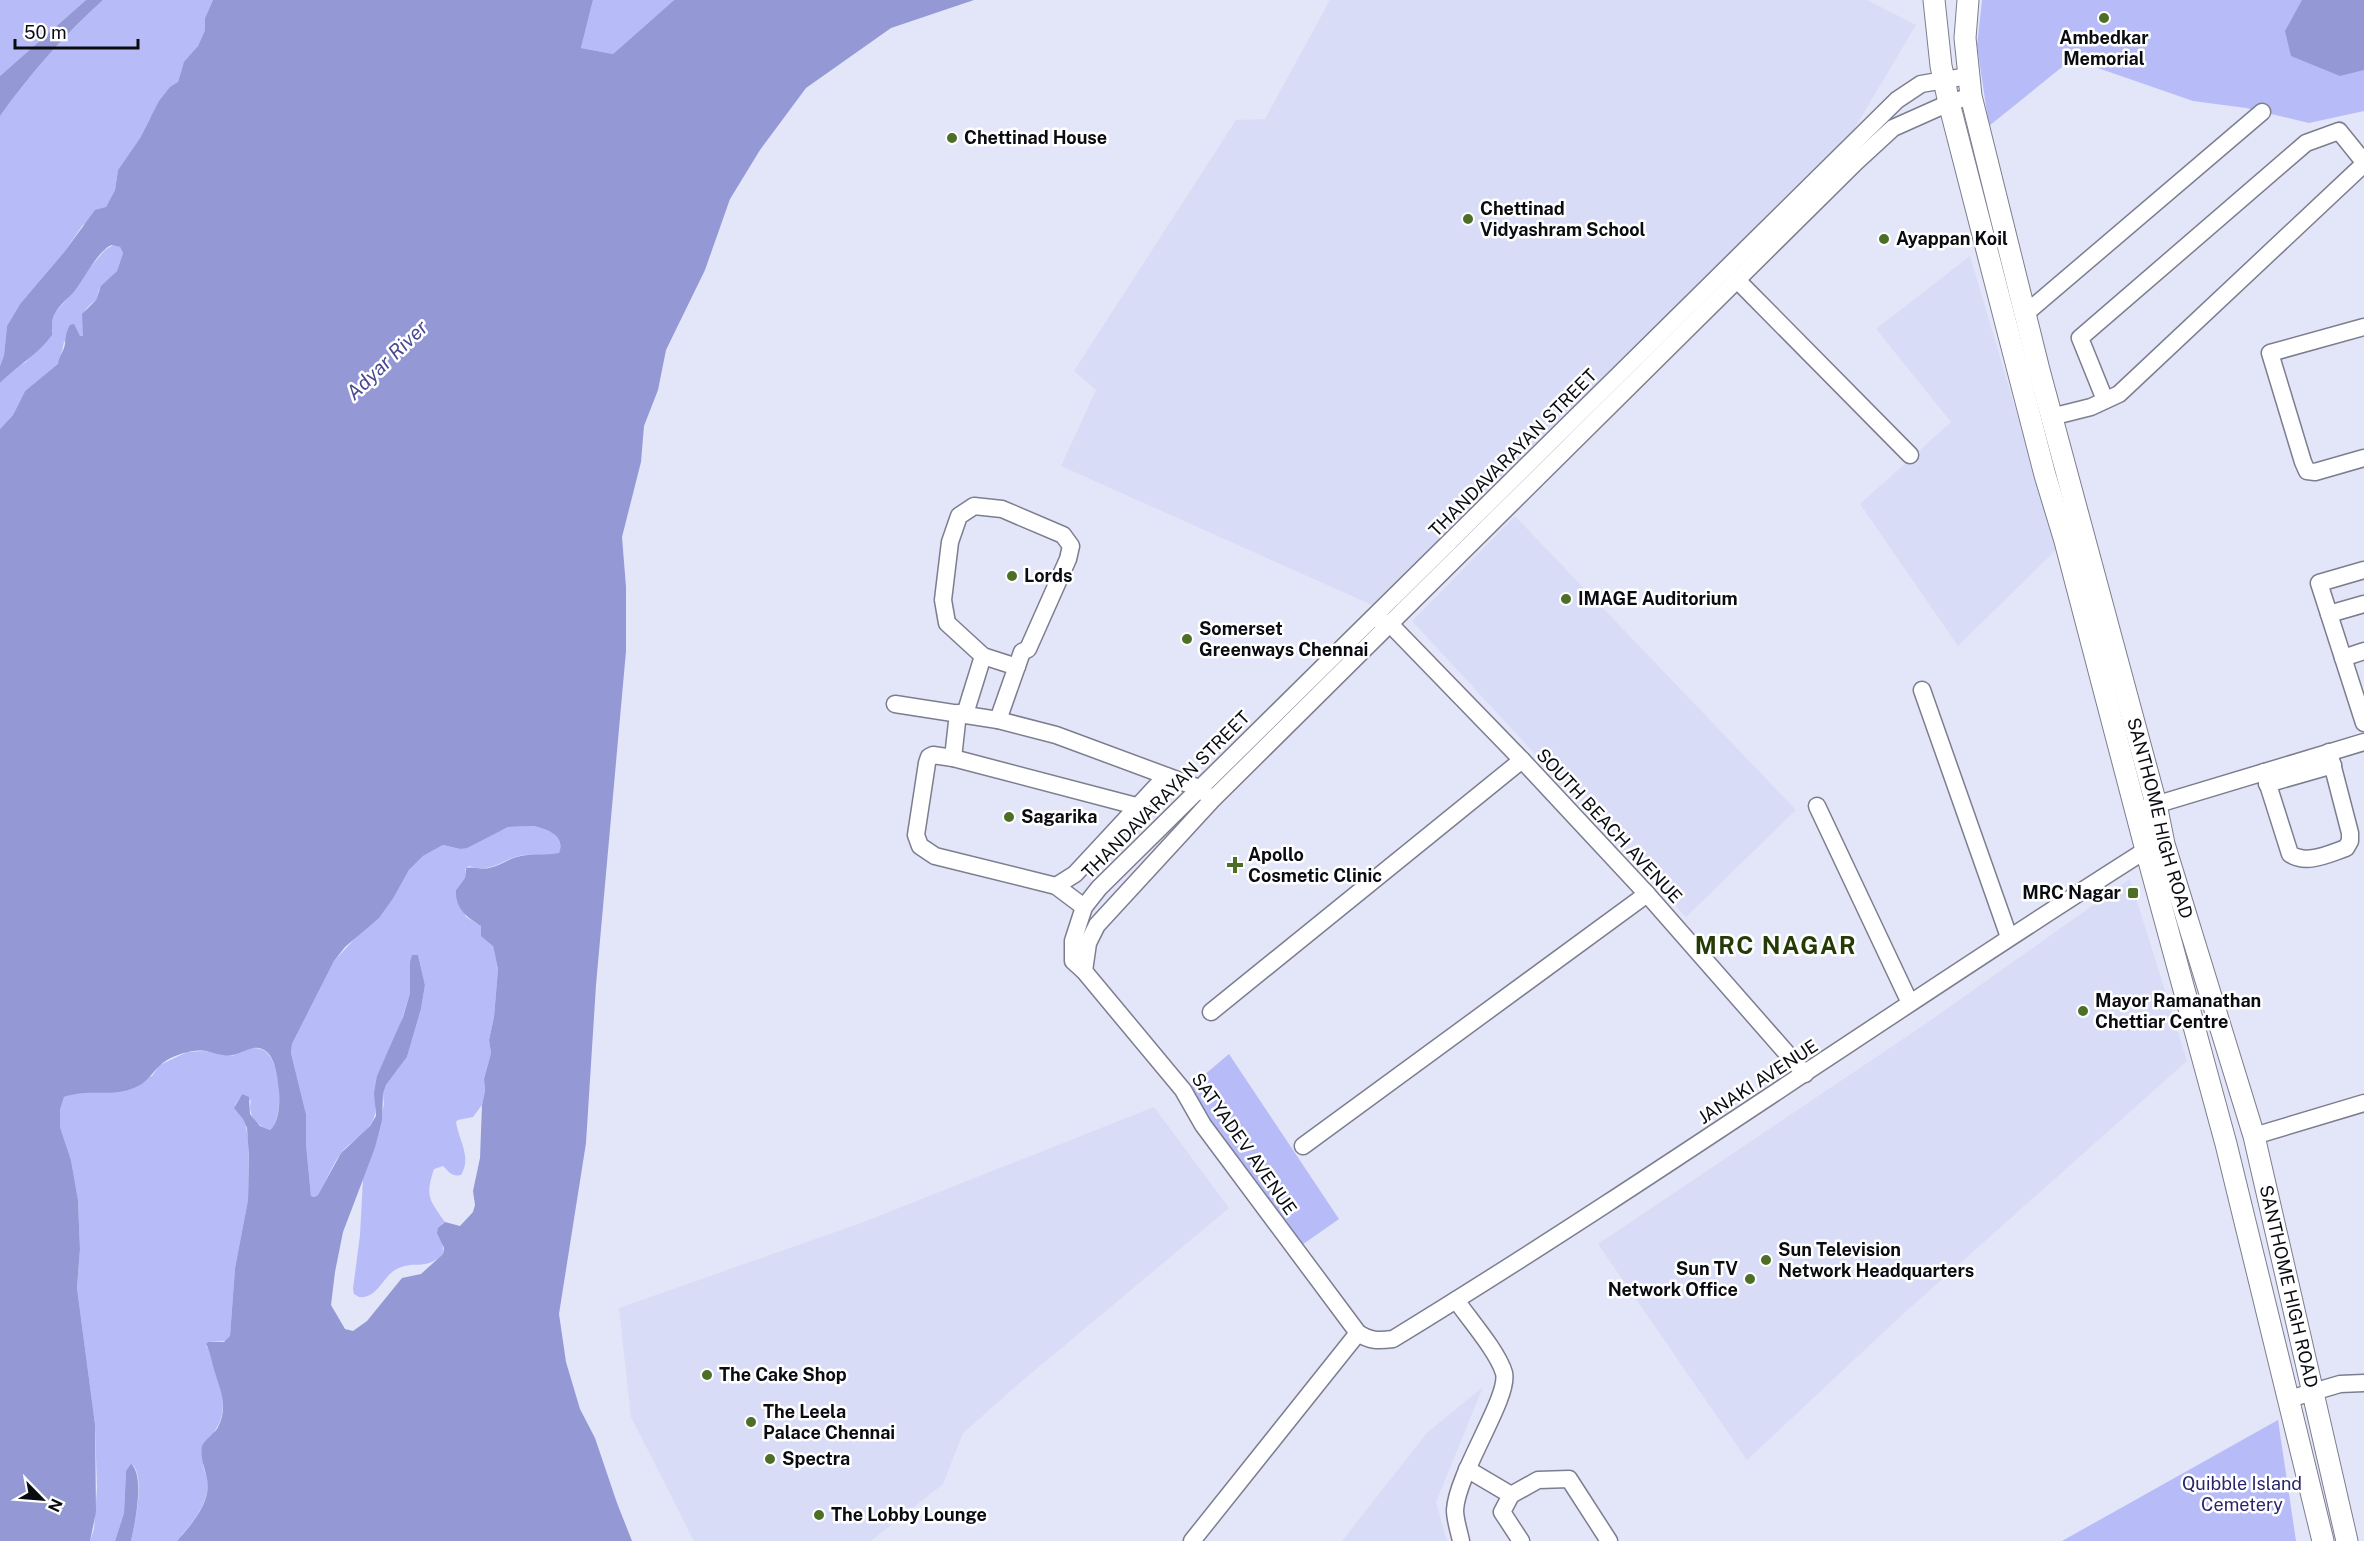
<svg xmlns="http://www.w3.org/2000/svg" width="2364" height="1541" font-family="'Public Sans',sans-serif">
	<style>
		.built { fill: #d9dcf6 }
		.green { fill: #b7bcf8 }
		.water { fill: #9499d5; fill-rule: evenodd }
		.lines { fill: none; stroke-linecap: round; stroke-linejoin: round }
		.minor-casing { stroke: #7c7e8f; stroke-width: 19 }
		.major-casing { stroke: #7c7e8f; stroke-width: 23 }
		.minor { stroke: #fff; stroke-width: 16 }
		.major { stroke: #fff; stroke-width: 21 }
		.poi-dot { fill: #4d6e26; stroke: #fff; stroke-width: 2 }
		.labels { text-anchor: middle; stroke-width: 5; stroke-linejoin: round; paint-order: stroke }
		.poi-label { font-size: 18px; font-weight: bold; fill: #0b0c12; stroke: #fff; text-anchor: start }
		.street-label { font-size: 18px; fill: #0b0c12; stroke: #fff }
		.park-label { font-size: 18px; fill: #2a256b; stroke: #fff }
		.water-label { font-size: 20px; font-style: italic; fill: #494993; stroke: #fff }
		.district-label { font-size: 24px; font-weight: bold; letter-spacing: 1.5px; fill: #253b07; stroke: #fff }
	</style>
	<rect width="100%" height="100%" fill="#e3e6f8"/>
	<!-- built -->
	<g class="built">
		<path d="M 1330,0 L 1867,0 L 1916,25 L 1853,131 L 1372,605 L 1061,466 L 1096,390 L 1074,371 L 1236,120 L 1265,119 Z"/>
		<path d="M 1970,256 L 2057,549 L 1958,646 L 1860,504 L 1951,422 L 1876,329 Z"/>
		<path d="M 1515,516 L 1796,810 L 1686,917 L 1412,621 Z"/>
		<path d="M 2130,879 L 2187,1061 L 1902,1315 L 1747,1460 L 1598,1244 L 1924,1025 Z"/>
		<path d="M 1154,1107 L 1229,1208 L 1022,1381 L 963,1433 L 943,1484 L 871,1541 L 694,1541 L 631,1417 L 619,1308 L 861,1223 Z"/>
		<path d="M 1483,1387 L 1436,1502 L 1447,1541 L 1342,1541 L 1427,1433 Z"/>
	</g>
	<!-- green -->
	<g class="green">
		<path d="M 0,0 L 86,0 L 0,76 Z"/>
		<path d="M 103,0 L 213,0 L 205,18 L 205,30 L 198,46 L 182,69 L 178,82 L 149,120 L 140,138 L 118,170 L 115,190 L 106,207 L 82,226 L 65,251 L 20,304 L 7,326 L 4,355 L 0,366 L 0,116 C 30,74 65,34 103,0 Z"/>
		<path d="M 593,0 L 674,0 L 613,54 L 581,48 Z"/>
		<path d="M 1982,0 L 2364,0 L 2364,111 L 2309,123 L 2246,108 L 2193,101 L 2072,59 L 1989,126 L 1977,46 Z"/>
		<path d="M 113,245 L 120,247 L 123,253 L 117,271 L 99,290 L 96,300 C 77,314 86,316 83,336 L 64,342 L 59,364 L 25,391 L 13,415 L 0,429 L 0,383 L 14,368 L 26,362 L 53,331 L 50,325 L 54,313 L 74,292 L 81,278 L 105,250 Z"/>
		<path d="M 533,826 C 547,829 566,836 559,854 C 547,856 537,854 525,855 C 503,857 494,874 469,866 L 465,869 L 465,878 L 456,890 L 466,917 L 481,926 L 493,946 L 498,969 L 494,1017 L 489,1040 L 491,1053 L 484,1079 L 485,1091 L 482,1105 L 473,1117 L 458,1120 L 456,1122 C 459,1141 472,1157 461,1175 C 452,1177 449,1172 443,1166 L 434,1169 C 425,1197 429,1199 445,1222 L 442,1224 L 443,1254 C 425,1272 413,1259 395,1270 C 382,1278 377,1299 359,1297 L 354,1294 L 353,1289 L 360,1235 L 363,1179 L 375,1148 L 384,1104 L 383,1094 L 386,1085 L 407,1057 L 421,1009 L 425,985 L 418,955 L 411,977 L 410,993 L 375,1106 C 378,1129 354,1137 341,1153 C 332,1165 326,1182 318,1195 L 314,1197 L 311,1196 L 306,1144 L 306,1114 L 291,1053 L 292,1044 L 334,961 L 394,897 L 409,870 L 423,856 L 443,845 L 460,849 L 508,827 Z"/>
		<path d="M 251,1048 C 258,1048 264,1049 268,1054 C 281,1067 284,1119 270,1130 C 257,1126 247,1115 251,1101 L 242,1094 L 235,1105 L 245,1122 L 249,1143 L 248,1200 L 235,1268 L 230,1336 L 228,1341 L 208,1342 L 206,1346 C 213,1353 212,1362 215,1371 C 222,1391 228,1410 216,1429 C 210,1439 204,1450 203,1463 C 203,1470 208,1477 208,1485 C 207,1507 190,1525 177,1541 L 131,1541 C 135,1523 145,1479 133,1465 L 126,1471 L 124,1513 L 115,1541 L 90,1541 L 94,1529 L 97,1488 L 95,1424 L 77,1288 L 80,1249 L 78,1200 L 71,1160 L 60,1127 L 60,1110 L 64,1097 L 80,1092 L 100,1092 L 152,1076 L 160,1065 L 187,1052 L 204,1051 L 232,1056 Z"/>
		<path d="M 1229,1054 L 1339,1219 L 1299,1247 L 1184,1092 Z"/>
		<path d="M 2278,1420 L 2296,1541 L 2062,1541 Z"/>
	</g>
	<!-- water -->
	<g class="water">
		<path d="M 86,0 L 103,0 C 65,34 30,74 0,116 L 0,76 Z"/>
		<path d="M 213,0 L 593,0 L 581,48 L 613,54 L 674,0 L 974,0 L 891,28 L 806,88 L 760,150 L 730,199 L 705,270 L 666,350 L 658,390 L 644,426 L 641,462 L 622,537 L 626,587 L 626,651 L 596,985 L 586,1143 L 559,1314 L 566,1362 L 580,1409 L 595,1438 L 617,1503 L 632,1541 L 177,1541 C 191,1525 212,1502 207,1479 C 205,1468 200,1458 202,1446 C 205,1440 212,1435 217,1429 C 230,1406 219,1388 213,1366 C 211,1357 210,1352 206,1344 L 208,1342 L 224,1342 L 230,1336 L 235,1268 L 248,1200 L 249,1154 L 247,1128 L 243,1119 L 234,1108 L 242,1094 L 249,1097 L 250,1114 L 260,1126 L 270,1130 C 279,1123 280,1103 279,1092 C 278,1081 276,1060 267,1052 C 255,1042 245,1053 233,1055 C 225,1057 215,1053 206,1051 C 192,1049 179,1054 167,1060 C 155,1067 149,1082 136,1087 C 113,1098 88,1088 64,1097 L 60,1110 L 60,1127 L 71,1160 L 78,1200 L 80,1249 L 77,1288 L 95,1424 L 96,1512 L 90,1541 L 0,1541 L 0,429 L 13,415 L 25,391 L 58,364 C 59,356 64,351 65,344 C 66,336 66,332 70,325 L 74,324 L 80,336 L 83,336 L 82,314 L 96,300 L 101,286 L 117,271 L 123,253 L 120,247 L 112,245 C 99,249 83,280 74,292 C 68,299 60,304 55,313 C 50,321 53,327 52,335 C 38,355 16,366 0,383 L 0,366 L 4,355 L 7,326 L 20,304 L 65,251 L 95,210 L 106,207 L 115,190 L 118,170 L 140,138 L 159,101 L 170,87 L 178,82 L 184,62 L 198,46 L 205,30 L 205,18 ZM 533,826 C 547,829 566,836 559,853 C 546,856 533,853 521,856 C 509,858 500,866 489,868 C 481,870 473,866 466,868 L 465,878 L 456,890 C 455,909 467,917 481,926 L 481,936 L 493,946 L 498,969 L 494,1017 L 489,1040 L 491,1053 L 484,1079 L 485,1091 L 482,1105 L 480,1158 L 473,1191 L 475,1205 L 473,1212 L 460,1226 L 445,1222 L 438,1228 L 437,1233 L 444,1248 L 443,1254 L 421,1274 L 402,1278 L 367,1321 L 353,1331 L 345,1329 L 331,1305 L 335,1272 L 343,1232 L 375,1148 L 382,1120 L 383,1094 L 386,1085 L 407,1057 L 421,1009 L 425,985 L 418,955 L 412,955 L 410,962 L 410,993 L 403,1017 L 377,1076 L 374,1093 L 376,1116 L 370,1126 L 341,1153 L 318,1195 L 314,1197 L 311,1196 L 306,1144 L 306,1114 L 291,1053 L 292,1044 L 334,961 L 345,947 L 379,918 L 394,897 L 409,870 L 423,856 L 443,845 L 460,849 L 467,848 L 508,827 Z"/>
		<path d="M 2302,0 L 2364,0 L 2364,70 L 2340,76 L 2291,56 L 2285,31 Z"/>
		<path d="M 131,1464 C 145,1475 135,1524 131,1541 L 115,1541 L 124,1513 L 126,1471 Z"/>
	</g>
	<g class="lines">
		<defs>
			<g id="minor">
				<path d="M 1968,76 L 1921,84 L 1897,100 L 1099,888 L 1084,907 L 1073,941 L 1073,961 L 1084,971 L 1183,1090 L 1203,1125 L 1358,1333 C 1370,1341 1378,1341 1393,1339 C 1648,1183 1893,1010 2146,850 L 2155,847"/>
				<path d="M 1737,280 L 1910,455"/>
				<path d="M 2025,314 L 2262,112"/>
				<path d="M 2364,327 L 2270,353 L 2303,462 L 2307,471 L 2315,472 L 2364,458"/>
				<path d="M 2105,400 L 2080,338 L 2306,143 L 2339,131 L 2364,162"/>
				<path d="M 2051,417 L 2091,407 L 2119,394 L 2364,164"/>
				<path d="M 2364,570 L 2319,583 L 2364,723"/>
				<path d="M 2329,614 L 2364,604"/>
				<path d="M 1380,621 L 1389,623 L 1522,760 L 1647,894 L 1805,1074"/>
				<path d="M 2343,658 L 2364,651"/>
				<path d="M 1922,690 L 2009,937"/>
				<path d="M 895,704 L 998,720 L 1056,735 L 1199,788 L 1205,793"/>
				<path d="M 965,714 L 983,656"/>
				<path d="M 998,720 L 1022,652 L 1028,649 L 1068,559 L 1071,546 L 1063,535 L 1002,509 L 974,506 L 959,516 L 950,542 L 943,600 L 947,623 L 983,656 L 1017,667"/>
				<path d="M 953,758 L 958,713"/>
				<path d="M 2264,772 L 2290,854 C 2307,865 2328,854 2346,848 L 2350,841 L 2350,833 L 2329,752"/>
				<path d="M 2267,784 L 2333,765"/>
				<path d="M 1136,806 L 953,758 L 933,755 L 929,757 L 927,763 L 916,835 L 920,846 L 935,856 L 1056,886 L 1075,874 L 1166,776"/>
				<path d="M 1817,806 L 1910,1003"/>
				<path d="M 2135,811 L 2364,742"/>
				<path d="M 1056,886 L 1084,907"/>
				<path d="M 1084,971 L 1088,943 L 1097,925 L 1212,800 L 1856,162 L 1893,128 L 1949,103 L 1971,96"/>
				<path d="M 1211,1012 L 1522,760"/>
				<path d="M 2254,1136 L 2364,1103"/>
				<path d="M 1303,1146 L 1647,894"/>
				<path d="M 1456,1300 C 1469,1319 1498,1352 1504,1373 C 1510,1397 1457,1473 1455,1510 C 1455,1520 1459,1531 1461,1541"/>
				<path d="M 2289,1399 L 2340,1384 L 2364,1383"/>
				<path d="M 1467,1469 L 1511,1495"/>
				<path d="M 1192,1541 L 1358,1333"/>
				<path d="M 1521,1541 L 1502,1512 L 1511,1495 L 1538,1480 L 1569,1479 L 1609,1541"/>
			</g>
			<g id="major">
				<path d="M 1934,0 L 1941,66 L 1949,103 L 2045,475 L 2065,541 L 2146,850 L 2226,1144 L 2323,1541"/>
				<path id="s1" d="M 1968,0 L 1965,38 L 1971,96 L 2039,370 L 2156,804 L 2164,844 L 2254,1136 L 2347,1541"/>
			</g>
		</defs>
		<!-- minor casing -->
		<use href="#minor" class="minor-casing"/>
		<!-- major casing -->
		<use href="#major" class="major-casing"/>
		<!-- minor -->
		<use href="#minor" class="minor"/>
		<!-- major -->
		<use href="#major" class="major"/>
	</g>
	<!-- markers -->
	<g class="poi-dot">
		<circle cx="2104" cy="18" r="6"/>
		<circle cx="952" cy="138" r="6"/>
		<circle cx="1468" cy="219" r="6"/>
		<circle cx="1884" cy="239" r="6"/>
		<circle cx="1012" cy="576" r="6"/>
		<circle cx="1566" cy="599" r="6"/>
		<circle cx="1187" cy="639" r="6"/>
		<circle cx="1009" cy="817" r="6"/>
		<path d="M1232 856h6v6h6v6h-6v6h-6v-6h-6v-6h6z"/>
		<rect x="2127" y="887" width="12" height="12" rx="3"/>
		<circle cx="2083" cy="1011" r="6"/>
		<circle cx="1766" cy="1260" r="6"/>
		<circle cx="1750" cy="1279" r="6"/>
		<circle cx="707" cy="1375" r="6"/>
		<circle cx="751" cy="1422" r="6"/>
		<circle cx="770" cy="1459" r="6"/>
		<circle cx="819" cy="1515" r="6"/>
	</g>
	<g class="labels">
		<!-- poi labels -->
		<g class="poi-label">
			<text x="2104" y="44" text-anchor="middle">Ambedkar<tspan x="2104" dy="21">Memorial</tspan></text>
			<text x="964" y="144">Chettinad House</text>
			<text x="1480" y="215">Chettinad<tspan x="1480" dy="21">Vidyashram School</tspan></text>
			<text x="1896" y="245">Ayappan Koil</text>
			<text x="1024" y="582">Lords</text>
			<text x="1578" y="605">IMAGE Auditorium</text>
			<text x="1199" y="635">Somerset<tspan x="1199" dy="21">Greenways Chennai</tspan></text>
			<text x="1021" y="823">Sagarika</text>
			<text x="1248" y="861">Apollo<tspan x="1248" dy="21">Cosmetic Clinic</tspan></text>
			<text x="2121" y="899" text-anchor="end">MRC Nagar</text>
			<text x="2095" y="1007">Mayor Ramanathan<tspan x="2095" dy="21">Chettiar Centre</tspan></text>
			<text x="1778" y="1256">Sun Television<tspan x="1778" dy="21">Network Headquarters</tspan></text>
			<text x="1738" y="1275" text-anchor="end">Sun TV<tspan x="1738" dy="21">Network Office</tspan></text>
			<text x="719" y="1381">The Cake Shop</text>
			<text x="763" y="1418">The Leela<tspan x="763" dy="21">Palace Chennai</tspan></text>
			<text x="782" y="1465">Spectra</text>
			<text x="831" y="1521">The Lobby Lounge</text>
		</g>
		<!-- street labels -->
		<g class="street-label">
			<text transform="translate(1513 453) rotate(-45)" y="6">THANDAVARAYAN STREET</text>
			<text transform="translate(1166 795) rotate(-45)" y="6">THANDAVARAYAN STREET</text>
			<text dy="6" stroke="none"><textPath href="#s1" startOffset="843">SANTHOME HIGH ROAD</textPath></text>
			<text transform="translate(1609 826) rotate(47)" y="6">SOUTH BEACH AVENUE</text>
			<text transform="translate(1758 1082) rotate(-33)" y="6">JANAKI AVENUE</text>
			<text transform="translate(1244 1144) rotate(55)" y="6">SATYADEV AVENUE</text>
			<text dy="6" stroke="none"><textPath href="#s1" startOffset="1329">SANTHOME HIGH ROAD</textPath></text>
		</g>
		<!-- park labels -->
		<g class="park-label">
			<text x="2242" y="1490">Quibble Island<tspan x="2242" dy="21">Cemetery</tspan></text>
		</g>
		<!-- water labels -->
		<g class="water-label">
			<text transform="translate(387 360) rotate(-44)" y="7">Adyar River</text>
		</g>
		<!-- district labels -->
		<g class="district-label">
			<text x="1776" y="954">MRC NAGAR</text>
		</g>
	</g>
	<!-- north arrow -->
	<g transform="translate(42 1499) rotate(115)" stroke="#ffffff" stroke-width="4.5" paint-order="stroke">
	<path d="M0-4.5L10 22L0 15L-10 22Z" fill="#0b0c12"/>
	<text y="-9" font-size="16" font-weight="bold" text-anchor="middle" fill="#0b0c12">N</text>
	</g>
	<!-- scale -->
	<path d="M15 39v9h123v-9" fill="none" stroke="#0b0c12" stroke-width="3"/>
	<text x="24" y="39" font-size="18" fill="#0b0c12" stroke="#ffffff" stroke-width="4.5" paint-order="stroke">50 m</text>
</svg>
